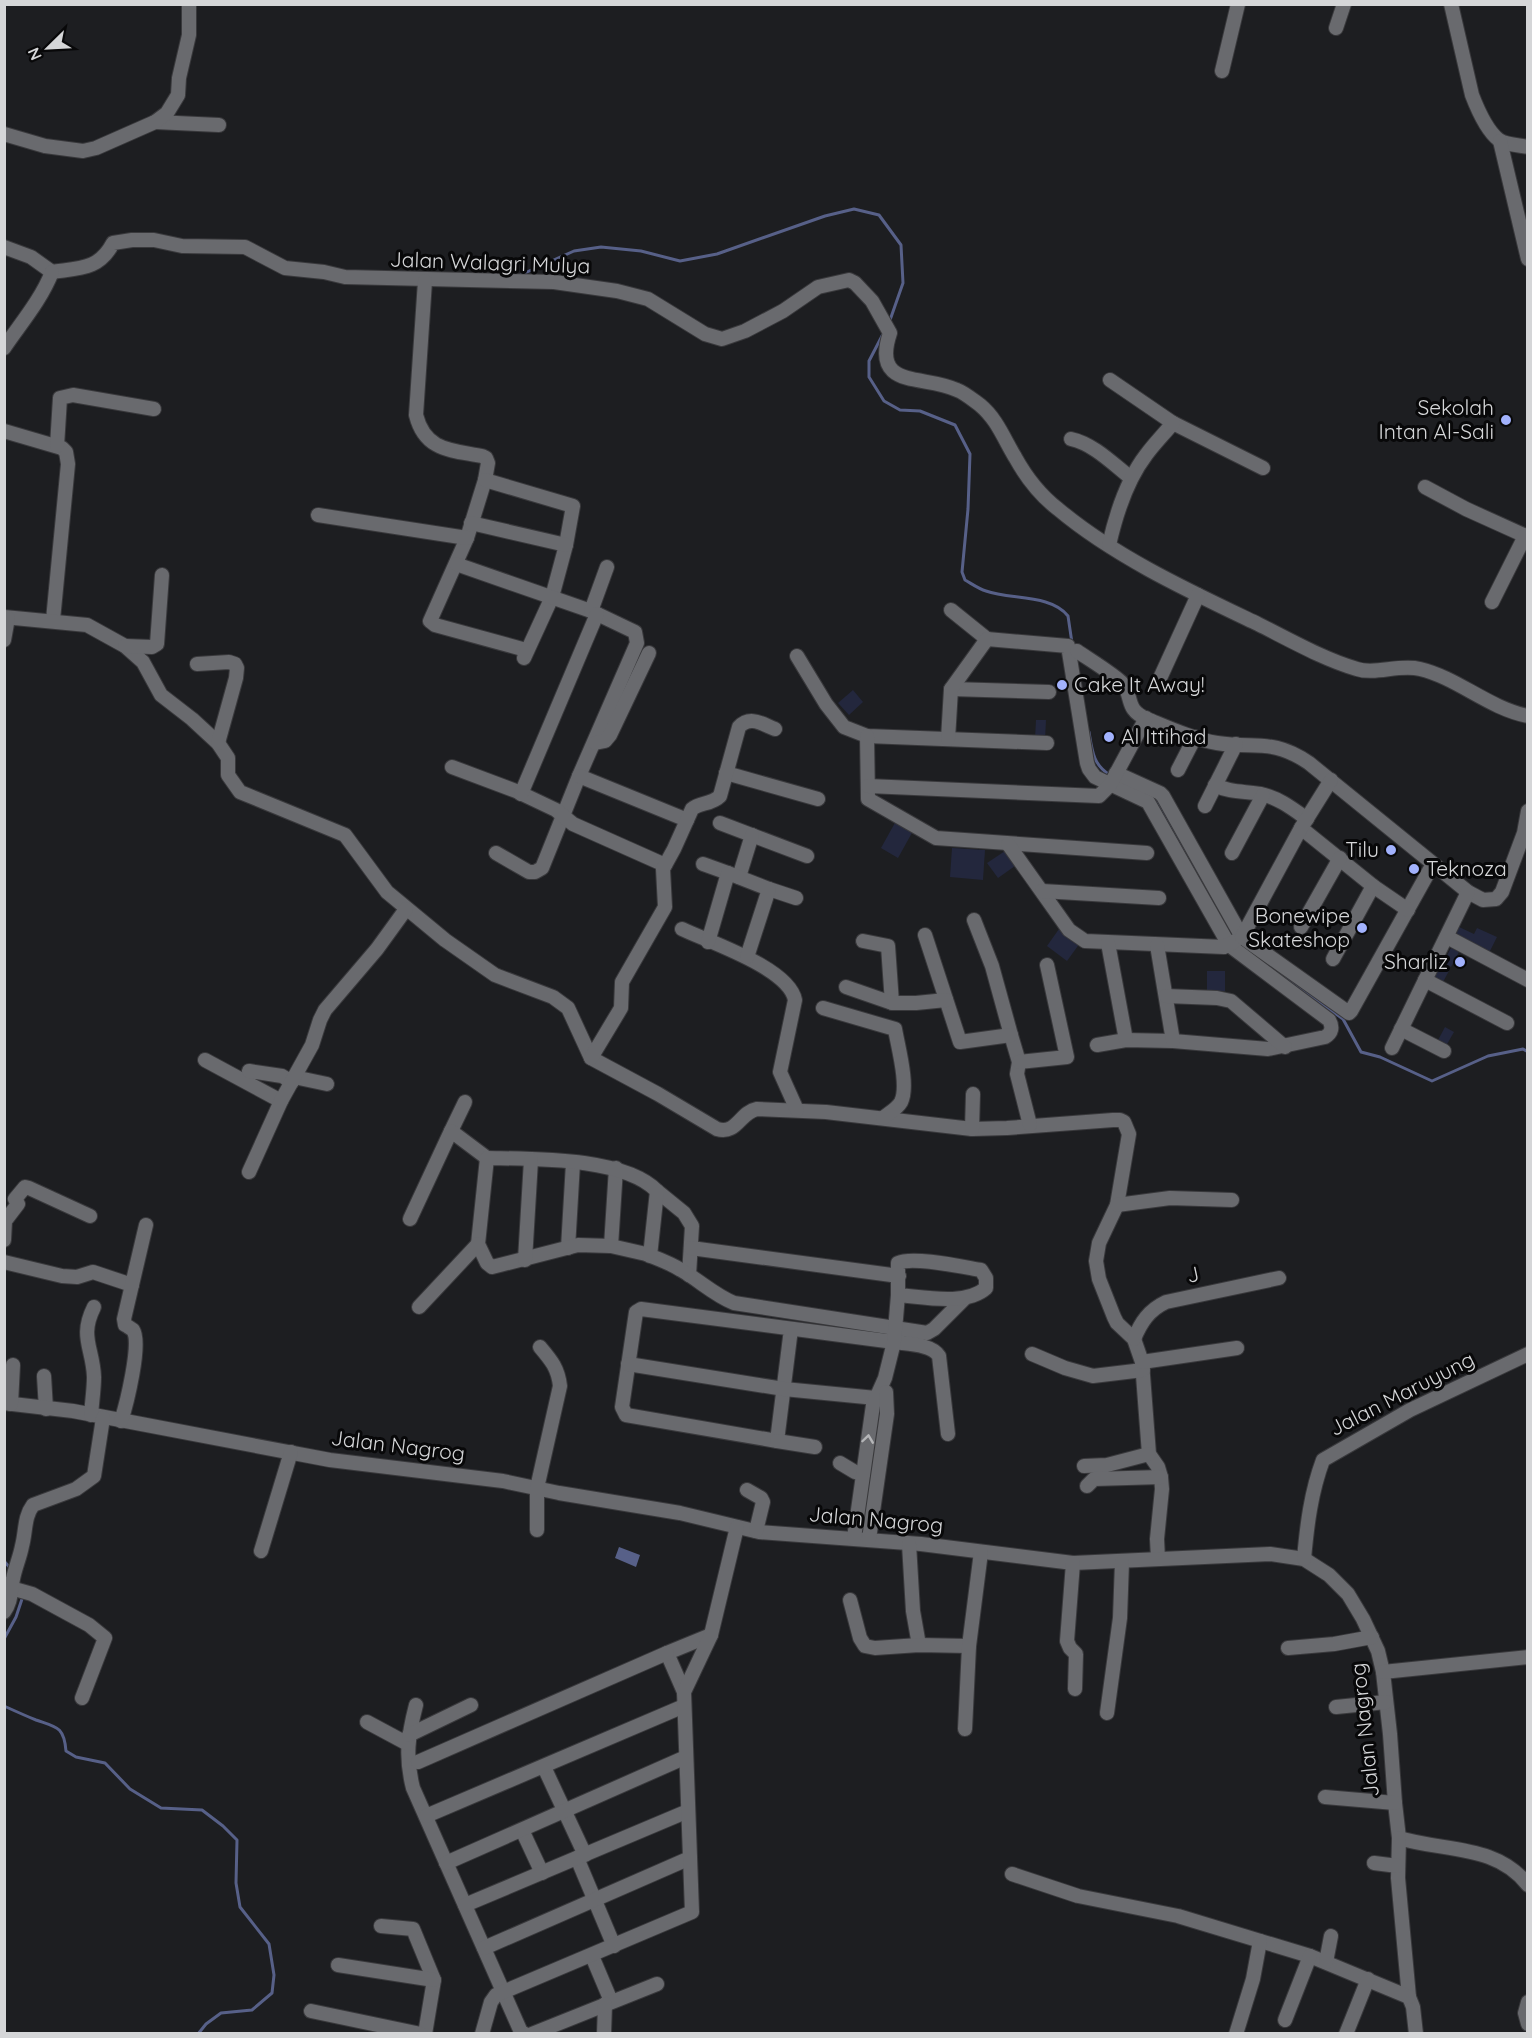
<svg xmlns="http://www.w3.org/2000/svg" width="1532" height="2038" font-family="Quicksand,sans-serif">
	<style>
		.green { fill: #23273d }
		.water { fill: #576088 }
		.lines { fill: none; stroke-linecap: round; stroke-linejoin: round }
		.stream { stroke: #576088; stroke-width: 3 }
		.street-casing { stroke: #39393c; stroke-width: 16 }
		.street { stroke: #696a6e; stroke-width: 14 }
		.oneway { stroke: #b5b6b8 }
		.poi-dot { fill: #a2b2fd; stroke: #080809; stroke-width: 2 }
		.labels { text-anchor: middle; stroke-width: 6; stroke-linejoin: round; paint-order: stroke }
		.street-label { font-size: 21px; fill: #d5d6d8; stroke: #080809 }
		.poi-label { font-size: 21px; fill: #d5d6d8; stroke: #080809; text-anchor: end }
	</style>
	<rect width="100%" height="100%" fill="#1d1e21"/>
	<!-- green -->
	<g class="green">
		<path d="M 853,690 L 863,702 L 849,715 L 838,703 Z"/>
		<path d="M 1036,720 L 1046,720 L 1045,740 L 1035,739 Z"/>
		<path d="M 896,821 L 913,831 L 898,858 L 881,848 Z"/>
		<path d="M 952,848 L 985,850 L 983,880 L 950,877 Z"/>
		<path d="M 1005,851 L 1015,866 L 998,878 L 987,863 Z"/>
		<path d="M 1459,927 L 1474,934 L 1477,928 L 1497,937 L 1489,953 L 1455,936 Z"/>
		<path d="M 1059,929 L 1080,943 L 1067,961 L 1047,946 Z"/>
		<path d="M 1451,948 L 1459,952 L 1451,967 L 1443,963 Z"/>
		<path d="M 1442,965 L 1450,969 L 1443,982 L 1434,978 Z"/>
		<rect x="1207" y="971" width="18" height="20"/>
		<path d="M 1445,1027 L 1454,1032 L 1446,1046 L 1437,1042 Z"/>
	</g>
	<!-- water -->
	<path class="water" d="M 619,1547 L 640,1555 L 636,1567 L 615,1558 Z"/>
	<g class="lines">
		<!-- stream -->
		<g class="stream">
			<path d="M 518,276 L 574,251 L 601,247 L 641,251 L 680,261 L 717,254 L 825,216 L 854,209 L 879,215 L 901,245 L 903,283 L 889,323"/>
			<path d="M 883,334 L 869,361 L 869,377 L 884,401 L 900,410 L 920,411 L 955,425 L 970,454 L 968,509 L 962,572 L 965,580 C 972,584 979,589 986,591 C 1010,600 1051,594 1068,616 L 1072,643"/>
			<path d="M 1089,732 C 1092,750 1093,765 1110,775"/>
			<path d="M 1150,796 L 1157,802 L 1233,937"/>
			<path d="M 1240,944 L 1343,1019 L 1361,1052 L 1380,1057 L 1432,1081 L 1488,1056 L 1523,1049 L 1528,1052"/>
			<path d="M 4,1561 L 11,1569"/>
			<path d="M 4,1639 L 16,1617 L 23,1596"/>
			<path d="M 4,1706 C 15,1711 26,1716 36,1720 C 56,1727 64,1726 66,1751 L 76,1757 L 105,1763 L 130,1789 L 161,1808 L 202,1810 L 223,1826 L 237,1840 L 236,1883 L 240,1907 L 269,1944 L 274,1975 L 272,1993 L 252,2010 L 221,2013 L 206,2024 L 198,2034"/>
		</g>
		<defs>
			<g id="street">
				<path d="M 1451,4 L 1472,95 C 1477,108 1487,131 1499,140 C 1506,145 1520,145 1528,147"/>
				<path d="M 1336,28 L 1344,4"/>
				<path d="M 1222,71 L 1238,4"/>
				<path d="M 155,122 L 219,125"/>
				<path d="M 4,134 L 45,146 L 83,151 L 96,148 L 155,122 L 167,113 L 178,95 L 179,78 L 189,35 L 189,4"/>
				<path d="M 1500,141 L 1528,259"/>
				<path d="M 4,247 L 31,257 L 52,272"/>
				<path d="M 52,272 C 79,268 99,270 113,243 L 132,240 L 154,240 L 182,246 L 245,247 L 285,268 L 324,272 L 345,277 L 554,282 L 617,291 L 648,299 L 705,334 L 722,339 L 745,331 L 783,311 L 818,287 L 849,280 L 855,283 L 872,301 L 890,333 C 871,390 924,374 957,390 C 965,393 973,400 980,405 C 997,419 1004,439 1015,457 C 1026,477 1040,495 1058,509 C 1115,557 1191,592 1258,624 C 1290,640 1323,659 1357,669 C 1375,675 1399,664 1420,669 C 1458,678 1488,708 1528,716"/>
				<path d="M 425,281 L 416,415 C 425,451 451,450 482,456 L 486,458 L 488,463 L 485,480 L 467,538 L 430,621 L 435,625 L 526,650"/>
				<path d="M 4,348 C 21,323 41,300 52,272"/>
				<path d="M 1173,423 L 1263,468"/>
				<path d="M 4,431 L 62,448 L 66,452 L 68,464 L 53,620"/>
				<path d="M 1071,439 C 1094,444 1113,464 1131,478"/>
				<path d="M 57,446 L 60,398 L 73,395 L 154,409"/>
				<path d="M 485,480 L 573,506 L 566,545 L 552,597 L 524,658"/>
				<path d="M 1425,487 L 1466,509 L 1528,537"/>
				<path d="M 318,515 L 467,538"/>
				<path d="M 471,523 L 566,545"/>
				<path d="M 1109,545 C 1116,514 1126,481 1146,455 C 1154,444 1164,434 1173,423 L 1110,380"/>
				<path d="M 456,564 L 591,611 L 635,632 L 637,643 L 579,776 L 542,868 L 535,872 L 529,872 L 496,853"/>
				<path d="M 1492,602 L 1525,536"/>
				<path d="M 951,610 L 987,639"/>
				<path d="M 591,611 L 607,567"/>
				<path d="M 4,617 L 87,625 L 125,646 L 143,662 L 161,695 L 192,719 L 218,743 L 228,758 L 228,775 L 240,792 L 345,835 L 387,892 L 445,940 L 495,975 L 553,997 L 568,1008 L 591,1058 L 658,1094 L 717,1129 C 737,1135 740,1112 757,1109 L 826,1112 L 972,1129 L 1007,1128 L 1113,1120 L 1120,1120 L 1124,1122 L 1129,1134 L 1117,1205 L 1099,1243 L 1096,1261 L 1099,1279 L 1114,1317 L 1117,1323 L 1134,1339 L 1142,1362 L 1149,1454 L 1158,1467 L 1161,1477 L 1162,1489 L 1157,1539 L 1158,1559"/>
				<path d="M 987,639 L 1068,646 L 1087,763 L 1089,769 L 1095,777 L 1148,802 L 1229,945 L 1329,1020 C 1333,1027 1332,1033 1325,1037 L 1268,1049 L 1173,1041 L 1126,1040 L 1097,1045"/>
				<path d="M 4,640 L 8,618"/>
				<path d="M 125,646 L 152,647 L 157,644 L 162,575"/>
				<path d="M 1077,651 C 1087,658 1115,675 1122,683 C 1134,697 1124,709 1147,719 C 1169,728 1193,739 1217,743 C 1256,749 1272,738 1309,763 L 1468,892 L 1483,900 L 1496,899 L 1502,892 L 1524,833 L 1528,811"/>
				<path d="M 797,656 L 826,704 L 844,727 L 867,736 L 1047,743"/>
				<path d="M 197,664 L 229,662 L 235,664 L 237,668 L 236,678 L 218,743"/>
				<path d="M 1161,676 L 1198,595"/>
				<path d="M 951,689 L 1049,692"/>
				<path d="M 867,736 L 868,799 L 936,838 L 1147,853"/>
				<path d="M 948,739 L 951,689 L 987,639"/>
				<path d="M 595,743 L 605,741 L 610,735 L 649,653"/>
				<path d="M 452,767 L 516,791 L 556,810 L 573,824 L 665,865"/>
				<path d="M 1178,770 L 1195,737"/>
				<path d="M 726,773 L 818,799"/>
				<path d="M 1116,773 L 1160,793 L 1163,796 L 1242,937 L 1349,1013 L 1351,1011 L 1433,864"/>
				<path d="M 579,776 L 687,820"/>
				<path d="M 1215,785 C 1230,793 1245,791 1261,794 C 1279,798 1293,809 1307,819"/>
				<path d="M 868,786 L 1099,796 L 1110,785 L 1146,718"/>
				<path d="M 521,794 L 597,614"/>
				<path d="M 1205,806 L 1236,744"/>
				<path d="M 720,823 L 807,856"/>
				<path d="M 1301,828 L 1373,886 L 1408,910"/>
				<path d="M 1008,844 L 1069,930 L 1085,941 L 1224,947 L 1235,941"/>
				<path d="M 1232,853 L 1263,795"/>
				<path d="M 703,864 L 728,873"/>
				<path d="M 739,877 L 752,835"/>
				<path d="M 769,889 L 796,898"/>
				<path d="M 1042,891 L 1159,898"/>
				<path d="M 974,920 L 992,966 L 1011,1035 L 1019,1062 L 1017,1074 L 1030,1125"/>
				<path d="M 1301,927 L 1340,858"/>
				<path d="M 682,929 C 709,942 789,968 795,1000 L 780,1072 L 797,1110"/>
				<path d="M 925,935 L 960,1042 L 1011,1035"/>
				<path d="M 1242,937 L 1301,828 L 1331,780"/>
				<path d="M 1447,937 L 1528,980"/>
				<path d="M 863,941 L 888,946 L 892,1003"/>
				<path d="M 708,942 L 728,873 L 769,889 L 747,957"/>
				<path d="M 1108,943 L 1126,1040"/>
				<path d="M 1157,945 L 1173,1041"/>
				<path d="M 1333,959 L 1373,886"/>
				<path d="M 1425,980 L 1507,1023"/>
				<path d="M 846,987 L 892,1003 L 916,1003 L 946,1000"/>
				<path d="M 1166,996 L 1217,998 L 1231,1001 L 1285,1047"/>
				<path d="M 823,1008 L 895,1029 C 898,1047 909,1086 901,1102 C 897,1109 889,1113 883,1118"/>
				<path d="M 1401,1029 L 1444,1051"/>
				<path d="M 1392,1048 L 1468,892"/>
				<path d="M 591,1058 L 621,1008 L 622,982 L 665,907 L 663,869 L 674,849 L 692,809 C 700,802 711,805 720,796 L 739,727 C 750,715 762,724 775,729"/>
				<path d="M 205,1060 L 281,1101"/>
				<path d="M 1019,1062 L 1067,1057 L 1047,965"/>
				<path d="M 249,1071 L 282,1076 L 292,1082"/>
				<path d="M 294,1077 L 327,1084"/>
				<path d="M 972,1129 L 973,1094"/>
				<path d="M 451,1131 L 465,1102"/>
				<path d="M 249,1172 L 281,1101 L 312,1045 L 320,1020 L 325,1010 L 377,949 L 406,909"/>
				<path d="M 657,1191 L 684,1213 L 692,1226 L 689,1275"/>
				<path d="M 1117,1205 L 1170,1198 L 1232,1200"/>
				<path d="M 410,1219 L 451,1131 L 487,1158"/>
				<path d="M 4,1240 L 5,1221 L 18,1204 L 15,1199 L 25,1187 L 29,1188 L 90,1216"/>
				<path d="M 611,1246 L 616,1168"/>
				<path d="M 568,1248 L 573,1163"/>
				<path d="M 691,1248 L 899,1276"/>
				<path d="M 650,1256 L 657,1191 C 624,1157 532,1159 487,1158 L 478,1244 L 487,1263 L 492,1267 L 578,1245 L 611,1246 L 646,1254 C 658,1259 670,1263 681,1270 C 699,1280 714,1295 734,1303 L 927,1333 L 934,1329 L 964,1299"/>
				<path d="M 525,1260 L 531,1160"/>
				<path d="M 4,1262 L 62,1276 L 77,1277 L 93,1272 L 132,1285"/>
				<path d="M 419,1307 L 478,1244"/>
				<path d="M 791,1329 L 777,1441 L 626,1415 L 622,1407 L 636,1312 L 641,1309 L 894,1342 C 907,1344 932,1344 939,1356 L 948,1434"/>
				<path d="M 1134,1339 C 1141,1322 1149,1310 1166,1302 L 1279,1278"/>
				<path d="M 1032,1354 L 1065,1368 L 1093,1376 L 1143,1370"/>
				<path d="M 1142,1362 L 1237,1348"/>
				<path d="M 628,1364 L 784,1389 L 886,1399"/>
				<path d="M 44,1376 L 46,1409"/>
				<path d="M 4,1403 L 73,1411 L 330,1460 L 503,1481 L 559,1493 L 680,1513 L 759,1532 L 921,1544 L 1073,1563 L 1270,1554 L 1304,1559 L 1329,1575 L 1348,1594 L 1363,1619 L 1378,1651 L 1383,1672 L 1390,1734 L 1395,1803 L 1399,1838 C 1445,1852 1496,1844 1528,1885"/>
				<path d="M 11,1404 L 13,1365"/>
				<path d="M 91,1415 C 92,1402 94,1389 94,1377 C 93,1348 79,1337 94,1307"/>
				<path d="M 121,1421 C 126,1406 142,1343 133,1330 C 133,1330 126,1325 125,1325 L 124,1319 L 146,1225"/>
				<path d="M 777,1441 L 815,1447"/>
				<path d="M 840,1463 L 855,1472 L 863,1474"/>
				<path d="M 1084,1466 L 1107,1465 L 1149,1454"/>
				<path d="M 1087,1486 L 1094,1479 L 1161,1477"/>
				<path d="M 747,1490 L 761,1498 L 763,1502 L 756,1531"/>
				<path d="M 537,1530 L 537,1488 L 560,1386 C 558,1368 551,1360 540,1347"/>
				<path d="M 854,1538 L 873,1405 L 885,1378 L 894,1342 L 898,1295 L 898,1263 C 913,1256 963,1267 981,1270 L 986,1278 L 986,1288 C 966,1306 924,1297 898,1295"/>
				<path d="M 869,1539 L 887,1414 L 886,1392"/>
				<path d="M 909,1544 L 913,1611 L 919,1645"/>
				<path d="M 261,1551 L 291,1452"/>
				<path d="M 1304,1559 C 1307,1525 1311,1492 1323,1460 L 1410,1410 L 1528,1354"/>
				<path d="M 1073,1563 L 1067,1641 L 1070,1648 L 1076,1654 L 1075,1689"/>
				<path d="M 4,1586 L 32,1594 L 89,1625 L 105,1638 L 82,1698"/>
				<path d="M 850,1600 L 860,1638 L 865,1646 L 875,1648 L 919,1645 L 969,1646"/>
				<path d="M 4,1612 C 12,1601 10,1591 13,1579 C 15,1568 20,1557 22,1546 C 26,1531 24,1517 33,1505 L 76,1489 L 94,1476 L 103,1418"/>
				<path d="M 1288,1648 L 1334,1644 L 1372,1637"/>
				<path d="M 1383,1672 L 1528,1657"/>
				<path d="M 684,1692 L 667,1653 L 711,1635"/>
				<path d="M 416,1705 C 408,1736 405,1757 413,1788 L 521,2032 L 525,2034"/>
				<path d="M 1336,1707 L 1386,1702"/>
				<path d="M 1107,1713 L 1120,1618 L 1122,1562"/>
				<path d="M 367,1722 L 408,1744"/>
				<path d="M 965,1729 L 969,1646 L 981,1552"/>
				<path d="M 409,1735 L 471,1705"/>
				<path d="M 418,1762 L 667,1653"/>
				<path d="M 544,1767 L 585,1855"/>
				<path d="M 1325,1797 L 1395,1803"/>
				<path d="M 426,1816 L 684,1706"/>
				<path d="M 522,1830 L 542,1873"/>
				<path d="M 1399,1838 L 1398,1878 L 1409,1997 L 1413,2007 L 1416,2034"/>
				<path d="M 577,1858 L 614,1946"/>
				<path d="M 446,1863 L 686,1757"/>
				<path d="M 1374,1863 L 1398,1866"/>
				<path d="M 1012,1874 L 1078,1896 L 1178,1916 L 1310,1956 L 1409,1997"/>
				<path d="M 465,1905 L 688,1811"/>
				<path d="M 381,1926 L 413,1929 L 434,1980 L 425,2034"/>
				<path d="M 484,1948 L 690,1858"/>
				<path d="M 592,1956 L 611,2001"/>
				<path d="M 1326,1962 L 1331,1936"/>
				<path d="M 338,1965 L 434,1980"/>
				<path d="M 1528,2002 L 1525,2013 L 1528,2024"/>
				<path d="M 311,2011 L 421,2034"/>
				<path d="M 1285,2020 L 1310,1956"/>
				<path d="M 482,2034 L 491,2002 L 496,1995 L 692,1912 L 684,1692 L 711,1635 L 737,1527"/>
				<path d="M 532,2034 L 657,1984"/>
				<path d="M 604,2034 L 605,2004"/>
				<path d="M 1236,2034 L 1253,1979 L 1260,1941"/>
				<path d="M 1346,2034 L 1368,1979"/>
			</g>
		</defs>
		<!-- street casing -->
		<use href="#street" class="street-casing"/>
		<!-- street -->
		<use href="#street" class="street"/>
	</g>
	<!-- one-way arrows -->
	<defs><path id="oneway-chevron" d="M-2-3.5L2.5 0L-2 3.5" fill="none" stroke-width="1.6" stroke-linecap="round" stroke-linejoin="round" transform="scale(1.5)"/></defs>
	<use class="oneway" href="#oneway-chevron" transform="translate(868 1439) rotate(-82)"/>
	<!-- markers -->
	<g class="poi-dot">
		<circle cx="1506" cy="420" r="6"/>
		<circle cx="1062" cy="685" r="6"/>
		<circle cx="1109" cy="737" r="6"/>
		<circle cx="1391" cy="850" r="6"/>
		<circle cx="1414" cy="869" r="6"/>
		<circle cx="1362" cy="928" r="6"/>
		<circle cx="1460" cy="962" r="6"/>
	</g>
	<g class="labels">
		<!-- street labels -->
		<g class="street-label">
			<text transform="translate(490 263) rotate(2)" y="7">Jalan Walagri Mulya</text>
			<text transform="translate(1193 1275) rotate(-12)" y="7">J</text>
			<text transform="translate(1402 1394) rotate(-27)" y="7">Jalan Maruyung</text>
			<text transform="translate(398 1446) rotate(7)" y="7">Jalan Nagrog</text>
			<text transform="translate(876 1520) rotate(5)" y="7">Jalan Nagrog</text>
			<text transform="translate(1365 1730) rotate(-96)" y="7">Jalan Nagrog</text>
		</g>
		<!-- poi labels -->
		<g class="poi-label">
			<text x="1494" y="415">Sekolah<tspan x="1494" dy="24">Intan Al-Sali</tspan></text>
			<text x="1074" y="692" text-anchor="start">Cake It Away!</text>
			<text x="1121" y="744" text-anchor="start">Al Ittihad</text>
			<text x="1379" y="857">Tilu</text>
			<text x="1426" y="876" text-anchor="start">Teknoza</text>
			<text x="1350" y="923">Bonewipe<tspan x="1350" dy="24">Skateshop</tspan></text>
			<text x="1448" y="969">Sharliz</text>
		</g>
	</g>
	<!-- border -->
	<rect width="1532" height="2038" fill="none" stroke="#d5d6d8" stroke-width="12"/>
	<!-- north arrow -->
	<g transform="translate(48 48) rotate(246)" stroke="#080809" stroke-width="4.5" paint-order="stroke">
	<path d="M0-4.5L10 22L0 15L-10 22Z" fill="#d5d6d8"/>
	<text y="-9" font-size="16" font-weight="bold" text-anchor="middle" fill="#d5d6d8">N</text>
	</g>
</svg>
